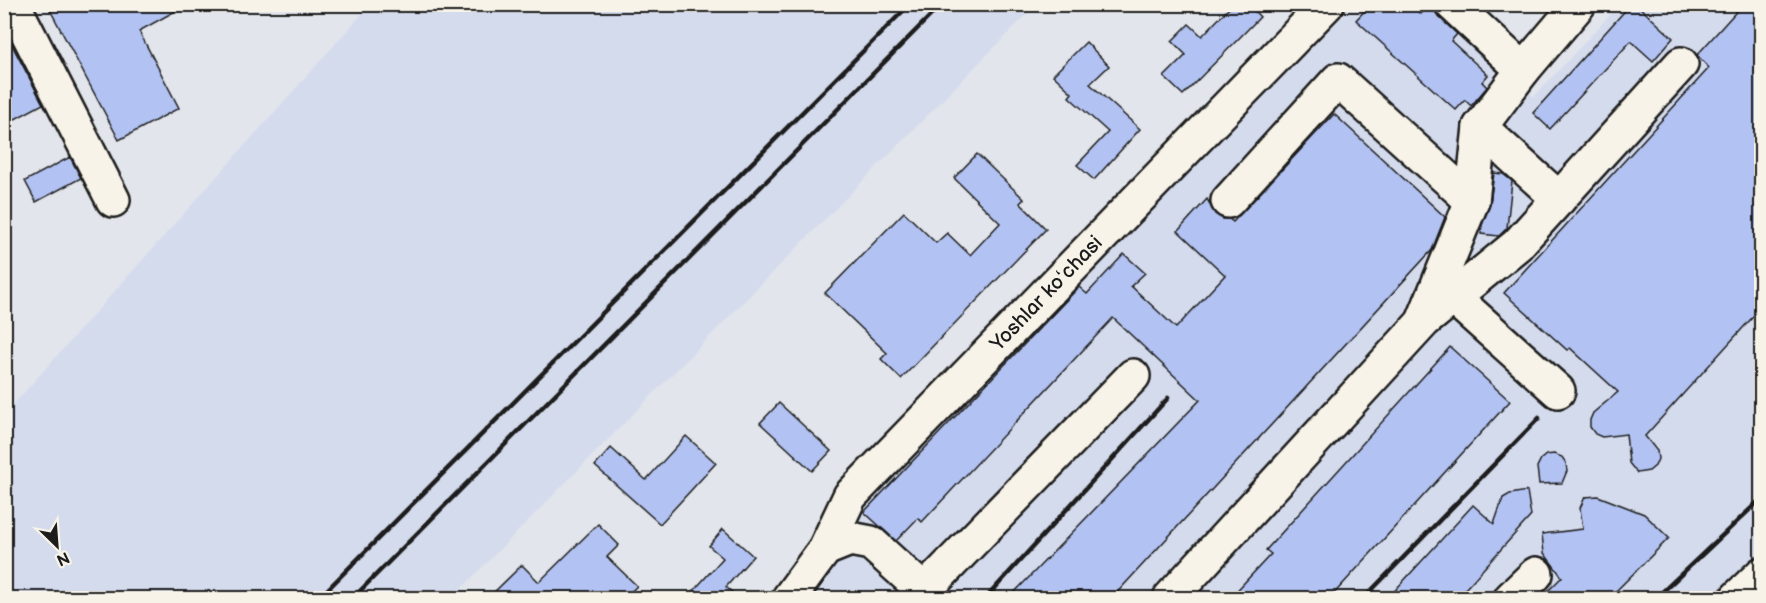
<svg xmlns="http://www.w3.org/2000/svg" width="1766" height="603" font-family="'Balsamiq Sans',sans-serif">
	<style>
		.built { fill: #d4dbed }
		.building { fill: #b2c3f3; stroke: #1c1c1c; stroke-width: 1.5 }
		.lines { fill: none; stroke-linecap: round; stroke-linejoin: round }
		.minor-casing { stroke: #1c1c1c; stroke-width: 38 }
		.minor { stroke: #f7f3e8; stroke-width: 33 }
		.rail { stroke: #1c1c1c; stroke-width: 4.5 }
		.labels { text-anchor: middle; stroke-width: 6; stroke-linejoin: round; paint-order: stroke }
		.street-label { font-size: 21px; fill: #1c1c1c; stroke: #f7f3e8 }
	</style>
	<rect width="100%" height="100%" fill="#e2e5eb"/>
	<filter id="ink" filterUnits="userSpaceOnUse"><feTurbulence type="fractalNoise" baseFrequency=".0167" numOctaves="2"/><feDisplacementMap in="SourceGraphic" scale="12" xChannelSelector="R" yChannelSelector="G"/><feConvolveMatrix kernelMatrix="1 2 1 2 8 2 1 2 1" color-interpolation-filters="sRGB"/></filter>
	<g filter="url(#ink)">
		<!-- built -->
		<g class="built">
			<path d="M 371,4 L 1036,5 L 452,598 L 5,598 L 5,414 Z"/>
			<path d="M 1354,5 L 1437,5 L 1534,97 L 1619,5 L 1761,5 L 1761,598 L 803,598 L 840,515 Z"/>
		</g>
		<!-- building -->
		<g class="building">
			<path d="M 47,4 L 188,4 L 139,31 L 179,108 L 119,140 Z"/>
			<path d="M 1233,4 L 1248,4 L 1260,17 L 1183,95 L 1164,77 L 1186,55 L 1172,41 L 1189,24 L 1202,36 Z"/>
			<path d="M 1371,4 L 1410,4 L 1421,14 L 1429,4 L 1434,4 L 1434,10 L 1439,17 L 1457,34 L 1451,41 L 1488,75 L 1482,82 L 1487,87 L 1471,106 L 1465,100 L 1456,110 L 1356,20 Z"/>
			<path d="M 1631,4 L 1636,4 L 1673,38 L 1653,61 L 1631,41 L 1550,129 L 1533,113 Z"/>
			<path d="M 1743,4 L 1761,4 L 1761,308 L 1645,436 L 1657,451 L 1658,459 L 1655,466 L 1649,471 L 1637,473 L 1629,463 L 1626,434 L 1602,437 L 1595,434 L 1590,427 L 1590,420 L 1593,413 L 1618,392 L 1570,348 L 1567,350 L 1504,293 L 1709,68 L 1697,55 Z"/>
			<path d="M 4,30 L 43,104 L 4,125 L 4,96 L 12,92 L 4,78 Z"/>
			<path d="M 1086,42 L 1109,66 L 1090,84 L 1140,129 L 1094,180 L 1077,165 L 1108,132 L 1069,97 L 1072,93 L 1053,75 Z"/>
			<path d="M 1334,114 L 1445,217 L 1432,250 L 1112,598 L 1009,598 L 1200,400 L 1113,318 L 922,522 L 918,518 L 896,541 L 864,512 L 1079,287 L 1087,294 L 1124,254 L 1145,273 L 1131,286 L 1176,328 L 1225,275 L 1178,231 L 1207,199 L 1215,214 L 1223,219 L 1229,219 L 1233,222 Z"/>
			<path d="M 977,154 L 1024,199 L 1020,203 L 1046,229 L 901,379 L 881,359 L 887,353 L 825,293 L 904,212 L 936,243 L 947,233 L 970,255 L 1000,223 L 954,178 Z"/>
			<path d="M 70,157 L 81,178 L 36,202 L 25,181 Z"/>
			<path d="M 1494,173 L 1503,174 L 1512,181 L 1507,228 L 1499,236 L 1481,234 L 1482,225 L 1490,204 Z"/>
			<path d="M 1450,347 L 1510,401 L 1330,598 L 1230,598 L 1271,554 L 1266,550 Z"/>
			<path d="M 779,403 L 831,451 L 812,471 L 760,423 Z"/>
			<path d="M 686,436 L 716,463 L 660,524 L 595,466 L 611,448 L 646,480 Z"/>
			<path d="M 1554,454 L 1562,457 L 1566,463 L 1567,471 L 1562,483 L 1539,484 L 1537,467 L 1541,459 L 1546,455 Z"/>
			<path d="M 1527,491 L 1531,516 L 1457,598 L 1388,598 L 1473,505 L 1494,524 L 1503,498 L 1510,494 Z"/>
			<path d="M 1598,496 L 1644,514 L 1669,538 L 1609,598 L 1541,598 L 1562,577 L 1544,553 L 1542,534 L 1583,529 L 1580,508 L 1585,497 Z"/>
			<path d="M 598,524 L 619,545 L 607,557 L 637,586 L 624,598 L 488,598 L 522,565 L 539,582 Z"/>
			<path d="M 723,529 L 753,556 L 726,587 L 739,598 L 687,598 L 723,558 L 709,546 Z"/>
		</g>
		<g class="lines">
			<defs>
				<g id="minor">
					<path d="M 13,4 L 113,200"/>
					<path d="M 1452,4 L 1523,70"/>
					<path d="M 1480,127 L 1559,199"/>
					<path d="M 1228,201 L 1338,80 L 1472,201"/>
					<path d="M 1453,297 L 1558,391"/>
					<path d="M 1424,319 L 1472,201 L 1480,127 L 1523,70 L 1579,4"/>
					<path d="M 825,549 L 850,539 L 871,543 L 924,591 L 1133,376"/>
					<path d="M 789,598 L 825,549 L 850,496 L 1327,4"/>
					<path d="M 1170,598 L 1424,321 L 1517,245 L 1681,64"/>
					<path d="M 1511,598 L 1536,574"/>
					<path d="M 1737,598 L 1762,574"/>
				</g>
			</defs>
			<!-- minor casing -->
			<use href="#minor" class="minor-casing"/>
			<!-- minor -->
			<use href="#minor" class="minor"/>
			<!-- rail -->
			<g class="rail">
				<path d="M 319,598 L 910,4"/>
				<path d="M 353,598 L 942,4"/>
				<path d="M 986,598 L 1168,398"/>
				<path d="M 1364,598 L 1539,418"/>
				<path d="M 1656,598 L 1762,498"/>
			</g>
		</g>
	</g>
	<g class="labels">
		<!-- street labels -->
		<g class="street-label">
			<text transform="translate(1046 293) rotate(-46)" y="7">Yoshlar koʻchasi</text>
		</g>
	</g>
	<!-- margin -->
	<rect width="1766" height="603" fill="none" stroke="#f7f3e8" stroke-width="24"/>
	<rect x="12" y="12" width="1742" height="579" fill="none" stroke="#1c1c1c" stroke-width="2" filter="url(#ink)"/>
	<!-- north arrow -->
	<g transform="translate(57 546) rotate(155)" stroke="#f7f3e8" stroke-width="4.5" paint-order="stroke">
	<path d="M0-4.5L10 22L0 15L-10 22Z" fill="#1c1c1c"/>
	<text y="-9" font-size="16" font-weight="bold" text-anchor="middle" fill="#1c1c1c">N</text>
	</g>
</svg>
